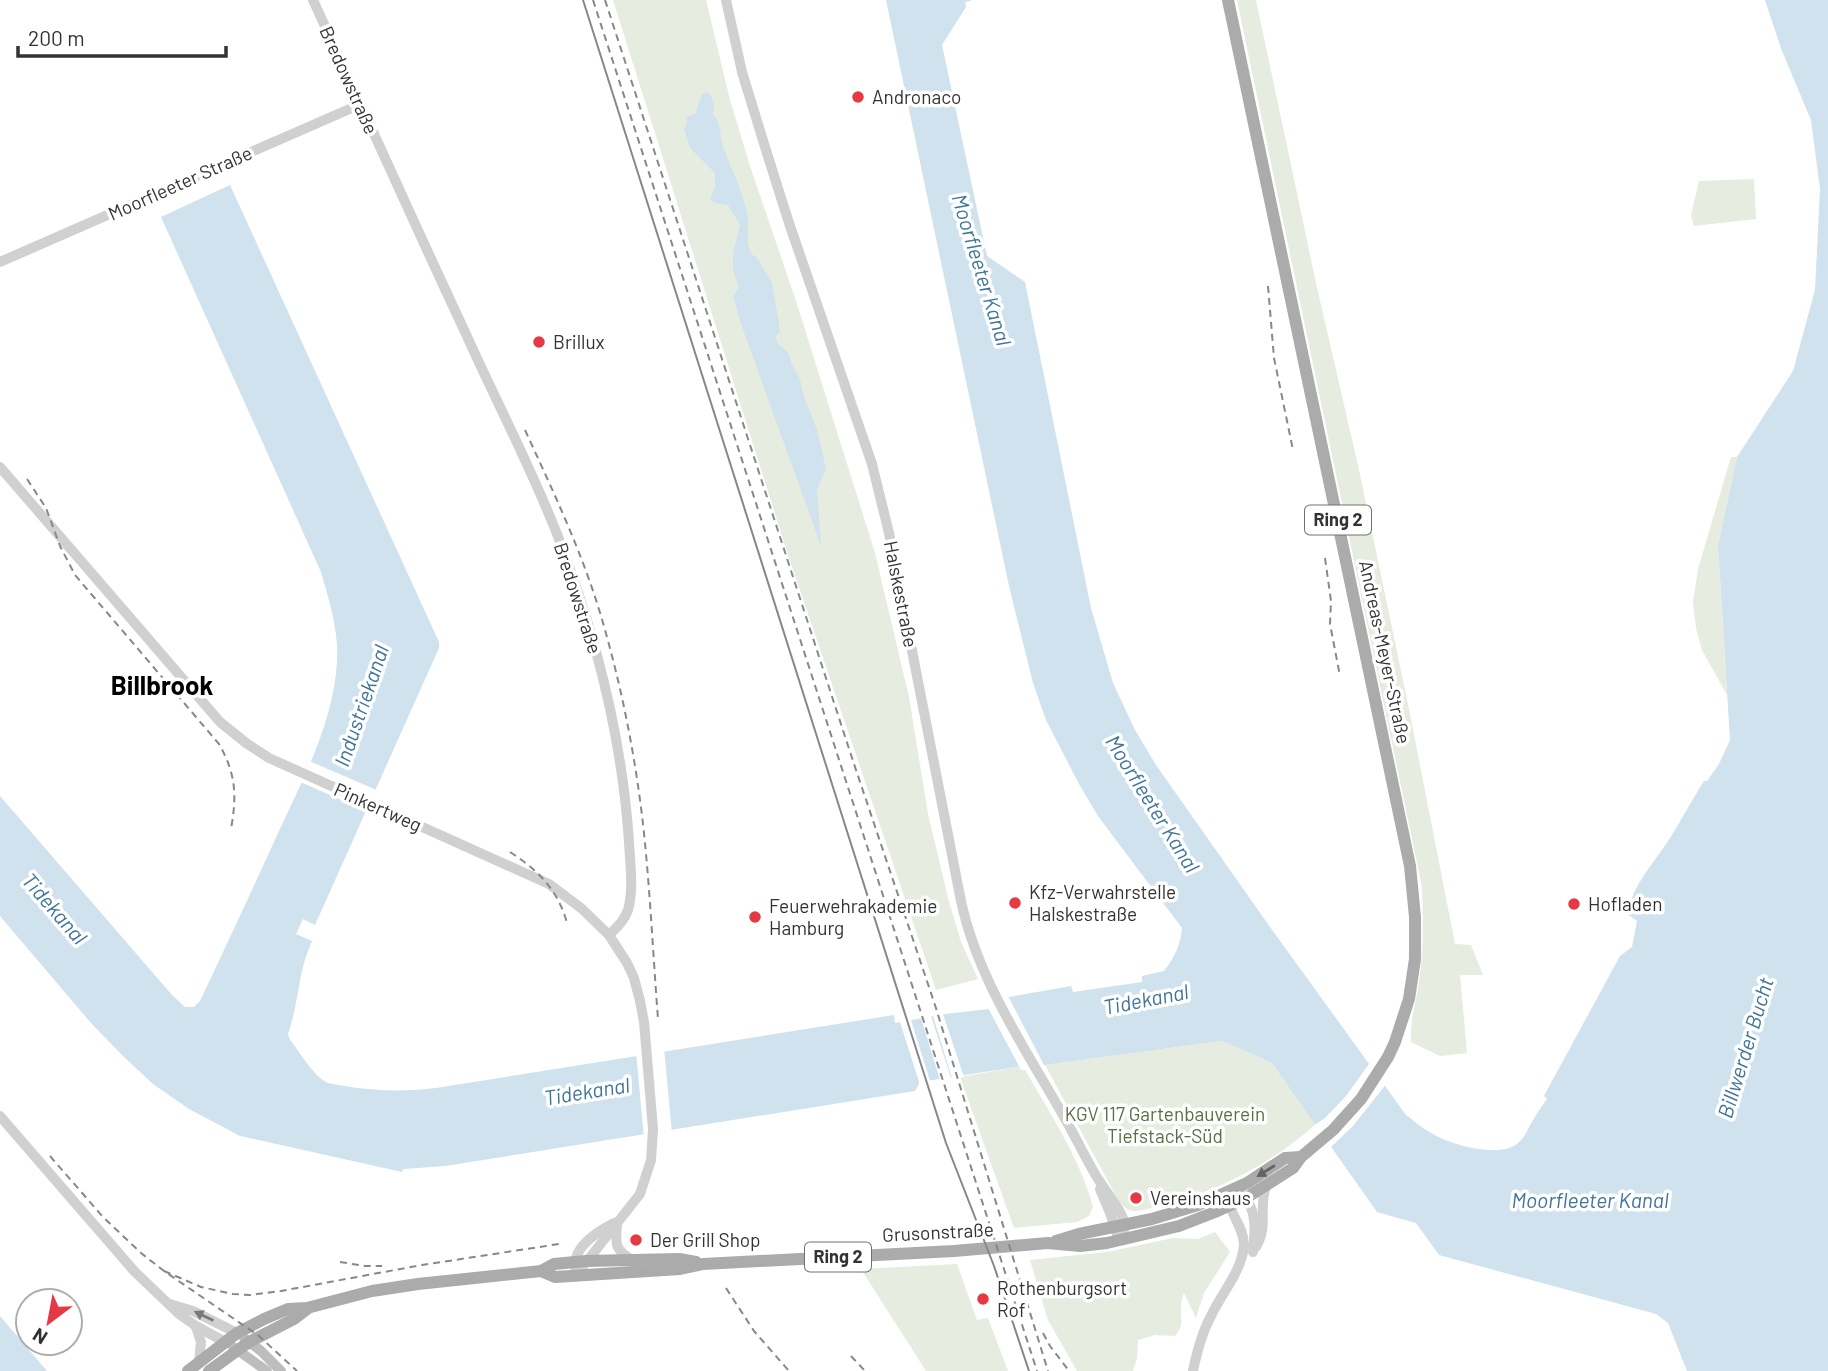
<svg xmlns="http://www.w3.org/2000/svg" width="1828" height="1371" font-family="Barlow,sans-serif">
	<style>
		.green { fill: #e6ecdf }
		.water { fill: #cfe2ee }
		.pier { fill: #fff }
		.lines { fill: none; stroke-linecap: round; stroke-linejoin: round }
		.stream { stroke: #cfe2ee; stroke-width: 2 }
		.tertiary { stroke: #d0d0d0; stroke-width: 10 }
		.secondary { stroke: #bdbdbd; stroke-width: 10 }
		.primary { stroke: #ababab; stroke-width: 12 }
		.tram { stroke: #888; stroke-width: 2 }
		.rail { stroke: #888; stroke-width: 2; stroke-dasharray: 7 5; stroke-linecap: butt }
		.oneway { fill: #636363 }
		.oneway2 { fill: #7a7a7a }
		.poi-dot { fill: #e63946; stroke: #fff; stroke-width: 2.5 }
		.labels { text-anchor: middle; stroke-width: 7; stroke-linejoin: round; paint-order: stroke }
		.shield { fill: #fff; stroke: #707070; stroke-width: 2 }
		.shield-label { font-size: 18px; font-weight: bold; fill: #333 }
		.street-label { font-size: 19px; fill: #333; stroke: #fff }
		.poi-label { font-size: 19px; fill: #333; stroke: #fff; text-anchor: start }
		.park-label { font-size: 19px; fill: #56703f; stroke: #fff }
		.water-label { font-size: 21px; font-style: italic; fill: #3f7597; stroke: #fff }
		.district-label { font-size: 26px; font-weight: bold; fill: #000; stroke: #fff }
	</style>
	<rect width="100%" height="100%" fill="#fff"/>
	<!-- green -->
	<g class="green">
		<path d="M 613,0 L 706,0 L 730,100 L 751,169 L 796,301 L 875,553 L 909,697 L 928,814 L 948,898 L 961,942 L 978,979 L 936,990 L 788,555 Z"/>
		<path d="M 1237,0 L 1256,0 L 1316,283 L 1359,470 L 1409,709 L 1455,944 L 1471,945 L 1483,975 L 1460,975 L 1467,1053 L 1440,1056 L 1411,1042 C 1410,1018 1416,1004 1419,982 C 1424,950 1423,919 1422,887 Z"/>
		<path d="M 1754,179 L 1756,219 L 1694,226 L 1691,215 L 1699,181 Z"/>
		<path d="M 1731,457 L 1737,457 L 1718,546 L 1727,695 L 1702,650 L 1696,628 L 1693,602 L 1698,569 Z"/>
		<path d="M 1222,1041 L 1272,1063 L 1316,1124 C 1271,1164 1214,1194 1155,1207 C 1147,1209 1137,1213 1129,1210 C 1122,1207 1119,1200 1115,1194 L 1045,1065 Z"/>
		<path d="M 1023,1066 C 1048,1111 1080,1157 1093,1207 L 1089,1216 L 1077,1222 L 1014,1228 L 960,1077 Z"/>
		<path d="M 1215,1232 L 1230,1252 L 1204,1293 L 1196,1318 L 1184,1293 C 1183,1294 1181,1304 1181,1306 C 1180,1320 1185,1323 1175,1336 L 1155,1335 L 1138,1340 L 1137,1358 L 1133,1371 L 1077,1371 L 1048,1320 L 1030,1260 L 1107,1252 L 1173,1238 L 1198,1239 Z"/>
		<path d="M 957,1264 L 977,1320 L 988,1318 L 1008,1371 L 926,1371 L 861,1269 Z"/>
	</g>
	<!-- water -->
	<g class="water">
		<path d="M 886,0 L 965,0 L 966,7 L 942,45 L 987,256 L 1025,282 L 1091,608 L 1113,683 L 1135,730 L 1156,765 L 1270,927 L 1406,1115 C 1414,1121 1423,1129 1433,1134 C 1451,1145 1499,1158 1517,1144 C 1525,1138 1527,1130 1532,1122 C 1536,1114 1542,1106 1547,1099 L 1544,1096 L 1620,956 L 1632,947 L 1637,921 L 1629,915 C 1627,891 1658,858 1670,838 C 1682,819 1692,800 1704,781 L 1707,781 L 1719,764 L 1730,740 L 1718,546 L 1737,457 L 1793,371 L 1815,290 L 1820,189 L 1811,120 L 1782,51 L 1765,0 L 1828,0 L 1828,1371 L 1687,1371 L 1668,1323 L 1656,1314 L 1439,1255 L 1416,1223 L 1377,1212 L 1272,1063 L 1222,1041 L 1045,1065 L 1023,1066 L 920,1082 L 915,1091 L 445,1166 L 403,1169 L 402,1172 L 240,1136 L 189,1109 L 153,1084 L 124,1057 L 91,1023 L 0,916 L 0,796 L 172,995 L 185,1007 L 194,1007 L 200,1001 C 227,944 253,888 279,831 C 304,777 334,721 337,661 C 339,631 329,600 321,572 L 161,217 L 230,185 L 439,642 L 439,648 L 315,925 L 303,919 L 296,934 L 312,941 C 298,970 299,1004 288,1034 L 289,1038 C 298,1050 314,1077 328,1083 C 333,1084 339,1085 344,1086 C 375,1091 405,1092 436,1088 L 894,1015 L 895,1023 L 945,1014 L 989,1009 L 1009,997 L 1071,986 L 1073,992 L 1142,982 L 1142,976 L 1164,971 C 1174,959 1181,944 1182,928 L 1098,816 L 1079,784 L 1046,720 L 1033,683 L 1009,586 Z"/>
		<path d="M 706,92 L 710,94 C 713,100 716,108 712,113 C 722,122 719,137 724,149 C 732,172 744,193 748,218 C 749,231 745,243 752,255 L 756,256 L 772,283 L 779,323 L 780,331 L 775,337 L 778,344 L 788,352 L 792,365 L 800,379 L 803,394 L 817,430 L 826,469 L 817,490 L 821,546 L 741,324 L 733,296 L 739,288 L 733,270 L 733,253 L 740,225 L 728,205 L 715,203 L 710,199 L 715,187 L 715,173 L 690,148 L 684,129 L 687,124 L 686,117 L 695,114 L 702,95 Z"/>
		<path d="M 0,1316 L 47,1371 L 0,1371 Z"/>
	</g>
	<!-- pier -->
	<g class="pier">
		<path d="M 307,760 L 379,791 L 369,812 L 298,781 Z"/>
		<path d="M 1007,994 L 1045,1067 L 1040,1069 L 1021,1070 L 987,1006 L 992,1003 L 994,1005 L 996,1001 Z"/>
		<path d="M 942,1011 L 964,1077 L 953,1081 L 932,1013 Z"/>
		<path d="M 930,1013 L 952,1081 L 941,1083 L 920,1015 Z"/>
		<path d="M 910,1017 L 931,1084 L 922,1085 L 921,1088 L 899,1019 Z"/>
		<path d="M 664,1048 L 672,1133 L 644,1138 L 636,1052 Z"/>
		<path d="M 1371,1061 L 1387,1083 L 1353,1126 L 1329,1149 L 1313,1126 L 1325,1118 L 1346,1096 Z"/>
	</g>
	<g class="lines">
		<!-- stream -->
		<path class="stream" d="M 965,1 L 970,0"/>
		<!-- tertiary -->
		<g class="tertiary">
			<path d="M 313,0 C 364,111 413,221 465,332 C 495,399 530,465 557,534 C 595,632 622,737 629,842 C 630,864 634,888 628,910 C 624,921 617,927 609,935"/>
			<path d="M 726,0 L 742,72 L 765,147 L 789,223 L 872,464 L 889,533 L 961,901 C 978,980 1025,1048 1064,1117 C 1075,1136 1084,1155 1095,1174 C 1103,1188 1114,1200 1121,1214 C 1126,1223 1125,1231 1121,1240"/>
			<path d="M 0,262 L 361,104"/>
			<path d="M 0,467 L 220,722 L 246,743 L 269,758 L 549,884 L 581,908 L 609,935 L 627,963 L 634,978 L 640,1001 L 644,1022 L 653,1129 L 651,1160 L 640,1194 L 576,1275"/>
			<path d="M 0,1116 L 135,1272 L 179,1314 L 196,1326 L 225,1342"/>
			<path d="M 1100,1189 L 1110,1213 L 1117,1234"/>
			<path d="M 1241,1194 C 1258,1207 1255,1233 1253,1252"/>
			<path d="M 617,1225 C 615,1244 615,1251 633,1260"/>
			<path d="M 1256,1247 C 1269,1225 1258,1207 1266,1186"/>
			<path d="M 575,1267 C 574,1246 597,1232 614,1223"/>
			<path d="M 170,1304 L 193,1311 L 237,1333"/>
			<path d="M 196,1327 L 201,1342 L 199,1362"/>
			<path d="M 1193,1371 C 1197,1351 1202,1332 1212,1314 C 1223,1291 1242,1271 1244,1245 C 1244,1227 1230,1215 1228,1198"/>
		</g>
		<!-- secondary -->
		<g class="secondary">
			<path d="M 244,1338 L 261,1351 L 281,1371"/>
			<path d="M 233,1347 L 267,1371"/>
		</g>
		<!-- primary -->
		<g class="primary">
			<path d="M 1056,1241 L 1079,1234 L 1152,1219 L 1198,1205 L 1247,1183 L 1285,1158 L 1301,1157"/>
			<path d="M 541,1271 L 555,1277 L 680,1269 L 703,1264 L 954,1251 L 1048,1243 L 1080,1246 L 1107,1243 L 1179,1226 L 1215,1212 L 1246,1198 L 1293,1168 L 1301,1157 L 1333,1130 L 1361,1099 L 1388,1057 L 1395,1042 L 1409,999 L 1415,959 L 1415,917 L 1410,866 L 1228,0"/>
			<path d="M 188,1371 L 237,1333 L 264,1319 L 288,1309 L 307,1308 L 372,1291 L 418,1284 L 541,1271 L 554,1264 L 586,1261 L 679,1259 L 696,1262"/>
			<path d="M 209,1371 L 249,1342 L 294,1319 L 307,1309"/>
		</g>
		<!-- tram -->
		<path class="tram" d="M 583,0 L 946,1143 L 994,1266 L 1029,1371"/>
		<!-- rail -->
		<g class="rail">
			<path d="M 593,0 L 1037,1371"/>
			<path d="M 605,0 L 854,764 L 935,1005 L 1048,1371"/>
			<path d="M 1268,286 L 1274,358 L 1293,450"/>
			<path d="M 525,430 C 553,491 582,552 601,616 C 621,684 635,754 643,824 C 650,888 653,954 658,1019"/>
			<path d="M 27,479 L 46,508 L 60,546 L 75,575 L 219,744 C 236,774 237,795 231,829"/>
			<path d="M 1325,558 L 1331,601 L 1330,624 L 1340,676"/>
			<path d="M 510,852 C 538,870 558,890 567,923"/>
			<path d="M 50,1156 L 103,1217 L 141,1253 L 164,1271 L 259,1336 L 297,1371"/>
			<path d="M 340,1262 L 365,1266 L 382,1266"/>
			<path d="M 164,1271 L 201,1287 L 233,1294 L 250,1295 L 281,1291 L 422,1265 L 559,1244"/>
			<path d="M 726,1288 L 754,1331 L 789,1371"/>
			<path d="M 1043,1333 L 1050,1346 L 1069,1371"/>
			<path d="M 851,1356 L 865,1371"/>
		</g>
	</g>
	<!-- one-way arrows -->
	<defs><path id="oneway-solid" d="M-6-.8H1V-3.2L6.5 0L1 3.2V.8H-6Z" transform="scale(1.75)"/></defs>
	<use class="oneway" href="#oneway-solid" transform="translate(1266 1171) rotate(148)"/>
	<use class="oneway2" href="#oneway-solid" transform="translate(204 1316) rotate(-154)"/>
	<!-- markers -->
	<g class="poi-dot">
		<circle cx="858" cy="97" r="7"/>
		<circle cx="539" cy="342" r="7"/>
		<circle cx="1015" cy="903" r="7"/>
		<circle cx="1574" cy="904" r="7"/>
		<circle cx="755" cy="917" r="7"/>
		<circle cx="1136" cy="1198" r="7"/>
		<circle cx="636" cy="1240" r="7"/>
		<circle cx="983" cy="1299" r="7"/>
	</g>
	<g class="labels">
		<!-- shield labels -->
		<g class="shield">
			<rect x="1305" y="505.5" width="66" height="29" rx="5"/>
			<rect x="805" y="1242.5" width="66" height="29" rx="5"/>
		</g>
		<g class="shield-label">
			<text x="1338" y="526">Ring 2</text>
			<text x="838" y="1263">Ring 2</text>
		</g>
		<!-- street labels -->
		<g class="street-label">
			<text transform="translate(349 80) rotate(66)" y="7">Bredowstraße</text>
			<text transform="translate(180 183) rotate(-24)" y="7">Moorfleeter Straße</text>
			<text transform="translate(901 594) rotate(79)" y="7">Halskestraße</text>
			<text transform="translate(578 598) rotate(72)" y="7">Bredowstraße</text>
			<text transform="translate(1385 652) rotate(78)" y="7">Andreas-Meyer-Straße</text>
			<text transform="translate(378 807) rotate(24)" y="7">Pinkertweg</text>
			<text transform="translate(938 1232) rotate(-3)" y="7">Grusonstraße</text>
		</g>
		<!-- poi labels -->
		<g class="poi-label">
			<text x="872" y="104">Andronaco</text>
			<text x="553" y="349">Brillux</text>
			<text x="1029" y="899">Kfz-Verwahrstelle<tspan x="1029" dy="22">Halskestraße</tspan></text>
			<text x="1588" y="911">Hofladen</text>
			<text x="769" y="913">Feuerwehrakademie<tspan x="769" dy="22">Hamburg</tspan></text>
			<text x="1150" y="1205">Vereinshaus</text>
			<text x="650" y="1247">Der Grill Shop</text>
			<text x="997" y="1295">Rothenburgsort<tspan x="997" dy="22">Rof</tspan></text>
		</g>
		<!-- park labels -->
		<g class="park-label">
			<text x="1165" y="1121">KGV 117 Gartenbauverein<tspan x="1165" dy="22">Tiefstack-Süd</tspan></text>
		</g>
		<!-- water labels -->
		<g class="water-label">
			<text transform="translate(981 270) rotate(73)" y="7">Moorfleeter Kanal</text>
			<text transform="translate(362 706) rotate(-71)" y="7">Industriekanal</text>
			<text transform="translate(1152 804) rotate(58)" y="7">Moorfleeter Kanal</text>
			<text transform="translate(54 909) rotate(49)" y="7">Tidekanal</text>
			<text transform="translate(1146 1000) rotate(-11)" y="7">Tidekanal</text>
			<text transform="translate(1746 1048) rotate(-73)" y="7">Billwerder Bucht</text>
			<text transform="translate(587 1092) rotate(-9)" y="7">Tidekanal</text>
			<text x="1590" y="1208">Moorfleeter Kanal</text>
		</g>
		<!-- district labels -->
		<g class="district-label">
			<text x="162" y="695">Billbrook</text>
		</g>
	</g>
	<!-- north arrow -->
	<g transform="translate(49 1322) rotate(212)"><circle r="33" fill="#ffffff" stroke="#adadad" stroke-width="2"/>
	<path d="M0-5L12 26L0 18L-12 26Z" fill="#e63946"/>
	<text y="-10" font-size="19" font-weight="bold" text-anchor="middle" fill="#333333">N</text>
	</g>
	<!-- scale -->
	<path d="M18 46v10h208v-10" fill="none" stroke="#333333" stroke-width="3.5"/>
	<text x="28" y="46" font-size="21" fill="#333333" stroke="#ffffff" stroke-width="5" paint-order="stroke">200 m</text>
</svg>
